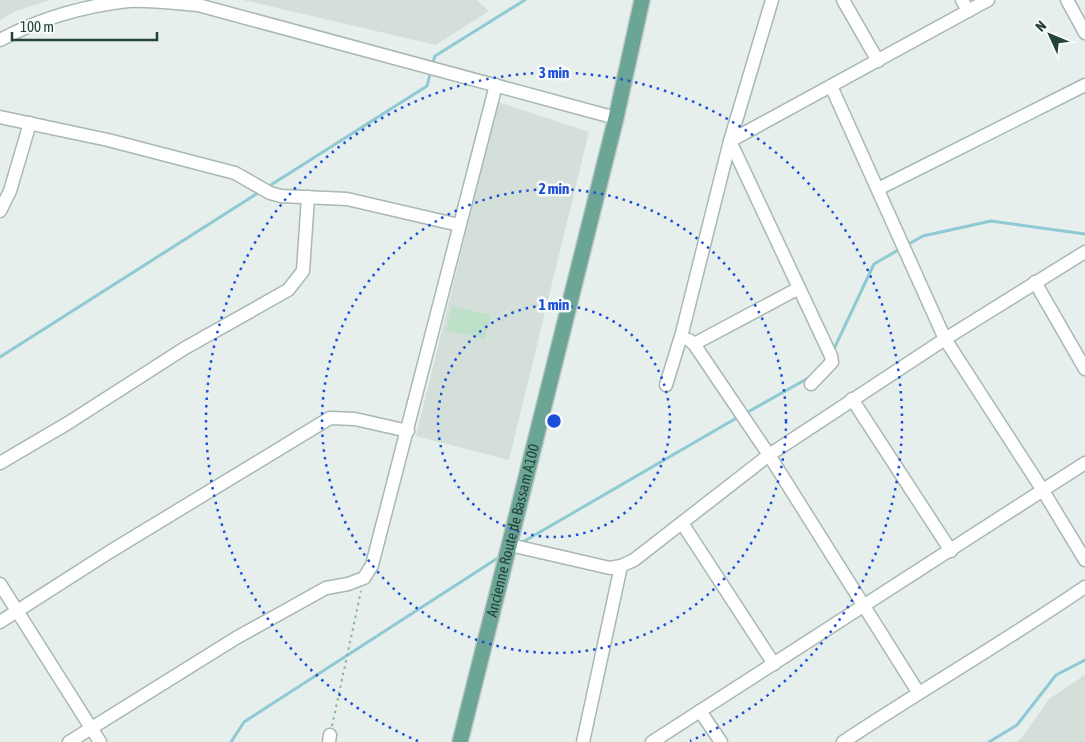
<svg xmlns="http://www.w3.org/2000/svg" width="1085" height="742" font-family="'Asap Condensed',sans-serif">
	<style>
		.built { fill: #d4dfda }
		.pitch { fill: #bfe0c8 }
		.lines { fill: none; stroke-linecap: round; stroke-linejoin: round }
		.stream { stroke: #8ec9d4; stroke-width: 3 }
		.minor-casing { stroke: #a8b8b2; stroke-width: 15 }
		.major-casing { stroke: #c2cac8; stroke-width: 18 }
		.path { stroke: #86b3a5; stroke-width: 2; stroke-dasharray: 2.5 4; stroke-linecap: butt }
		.minor { stroke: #fff; stroke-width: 12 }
		.major { stroke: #6aa596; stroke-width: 15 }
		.ring { fill: none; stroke: #1d4ed8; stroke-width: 2.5; stroke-dasharray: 2.5 5 }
		.labels { text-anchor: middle; stroke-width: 5; stroke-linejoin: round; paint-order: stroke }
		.street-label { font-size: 15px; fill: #24423a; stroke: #f7fbf9 }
		.centre { fill: #1d4ed8; stroke: #f7fbf9; stroke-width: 2.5 }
		.ring-label { font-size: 15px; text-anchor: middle; font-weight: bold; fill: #1d4ed8; stroke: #f7fbf9; stroke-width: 5; stroke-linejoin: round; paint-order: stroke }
	</style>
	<rect width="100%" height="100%" fill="#e6efeb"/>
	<!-- built -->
	<g class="built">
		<path d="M 0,0 L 50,0 L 16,11 L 0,20 Z"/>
		<path d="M 243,0 L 477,0 L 489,11 L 436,45 Z"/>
		<path d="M 498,102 L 589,132 L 509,460 L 416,436 Z"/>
		<path d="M 1085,675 L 1085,742 L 1016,742 L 1021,739 L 1049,699 Z"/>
	</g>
	<!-- pitch -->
	<path class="pitch" d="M 452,306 L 491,315 L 485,339 L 446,330 Z"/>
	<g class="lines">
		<!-- stream -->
		<g class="stream">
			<path d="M 432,64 L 435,56 L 525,0"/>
			<path d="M 266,188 L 427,86 L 431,70"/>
			<path d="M 905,246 L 923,236 L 991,221 L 1085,234"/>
			<path d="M 833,351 L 874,264 L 900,249"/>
			<path d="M 0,357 L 261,191"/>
			<path d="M 746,413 L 812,376"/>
			<path d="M 521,543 L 740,416"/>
			<path d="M 231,742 L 244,722 L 501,556"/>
			<path d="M 989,742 L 1017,725 L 1056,675 L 1085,660"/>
		</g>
		<defs>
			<g id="minor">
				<path d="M 843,0 L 878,61"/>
				<path d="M 962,0 L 968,11"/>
				<path d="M 1067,0 L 1085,33"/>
				<path d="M 0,40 C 39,19 84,6 128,1 C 151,0 175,3 198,5 L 616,118"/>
				<path d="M 831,86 L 945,339 L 1042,489 L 1085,560"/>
				<path d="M 0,117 L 108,140 L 235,173 L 270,193 L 281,196 L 347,199 L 459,225"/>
				<path d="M 878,189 L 1085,85"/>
				<path d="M 0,211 L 10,191 L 30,123"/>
				<path d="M 1035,282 L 1085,369"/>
				<path d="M 689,340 L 694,344 L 799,288"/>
				<path d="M 694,344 L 769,455 L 918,692"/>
				<path d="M 811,384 L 832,362 L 831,356 L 730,141 L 988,0"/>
				<path d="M 666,385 L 682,333 L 730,141 L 772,0"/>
				<path d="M 852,399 L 951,551"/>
				<path d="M 0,463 L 68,423 L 185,348 L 288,290 L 303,271 L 308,197"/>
				<path d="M 682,523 L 774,664"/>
				<path d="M 510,545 L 610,568 L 621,566 L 634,560 L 769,455 L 945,339 L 1085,252"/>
				<path d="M 0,584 L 100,742"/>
				<path d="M 0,622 L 111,551 L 330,418 L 355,419 L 408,431"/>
				<path d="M 700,711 L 721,742"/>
				<path d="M 69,742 L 236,638 L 326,588 L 348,584 L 364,578 L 372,565 L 496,85"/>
				<path d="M 329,742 L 330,735"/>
				<path d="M 583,742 L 621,566"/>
				<path d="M 652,742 L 1085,463"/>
				<path d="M 843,742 C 923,689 1006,641 1085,587"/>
			</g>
			<g id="major">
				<path id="s1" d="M 460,742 L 616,118 L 642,0"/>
			</g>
		</defs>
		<!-- minor casing -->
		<use href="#minor" class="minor-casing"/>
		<!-- major casing -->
		<use href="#major" class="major-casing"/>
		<!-- path -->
		<path class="path" d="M 332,726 L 361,591"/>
		<!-- minor -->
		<use href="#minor" class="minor"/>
		<!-- major -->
		<use href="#major" class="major"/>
	</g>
	<!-- distance rings -->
	<g class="ring">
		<circle cx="554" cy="421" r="116"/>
		<circle cx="554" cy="421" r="232"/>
		<path d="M418 741A348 348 0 1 1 690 741"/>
	</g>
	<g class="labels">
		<!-- street labels -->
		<g class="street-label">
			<text dy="5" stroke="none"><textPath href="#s1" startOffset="218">Ancienne Route de Bassam A100</textPath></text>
		</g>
	</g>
	<circle cx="554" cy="421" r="8" class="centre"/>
	<g class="ring-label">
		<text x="554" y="78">3 min</text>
		<text x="554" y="194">2 min</text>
		<text x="554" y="310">1 min</text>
	</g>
	<!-- north arrow -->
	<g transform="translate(1050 35) rotate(314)" stroke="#f7fbf9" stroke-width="4" paint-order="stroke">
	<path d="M0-4L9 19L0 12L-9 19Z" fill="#24423a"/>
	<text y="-8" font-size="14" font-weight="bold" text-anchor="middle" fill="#24423a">N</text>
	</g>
	<!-- scale -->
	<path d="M12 32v8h145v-8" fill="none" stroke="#24423a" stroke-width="2.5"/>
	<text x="20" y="32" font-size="15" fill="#24423a" stroke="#f7fbf9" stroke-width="4" paint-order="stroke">100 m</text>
</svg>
